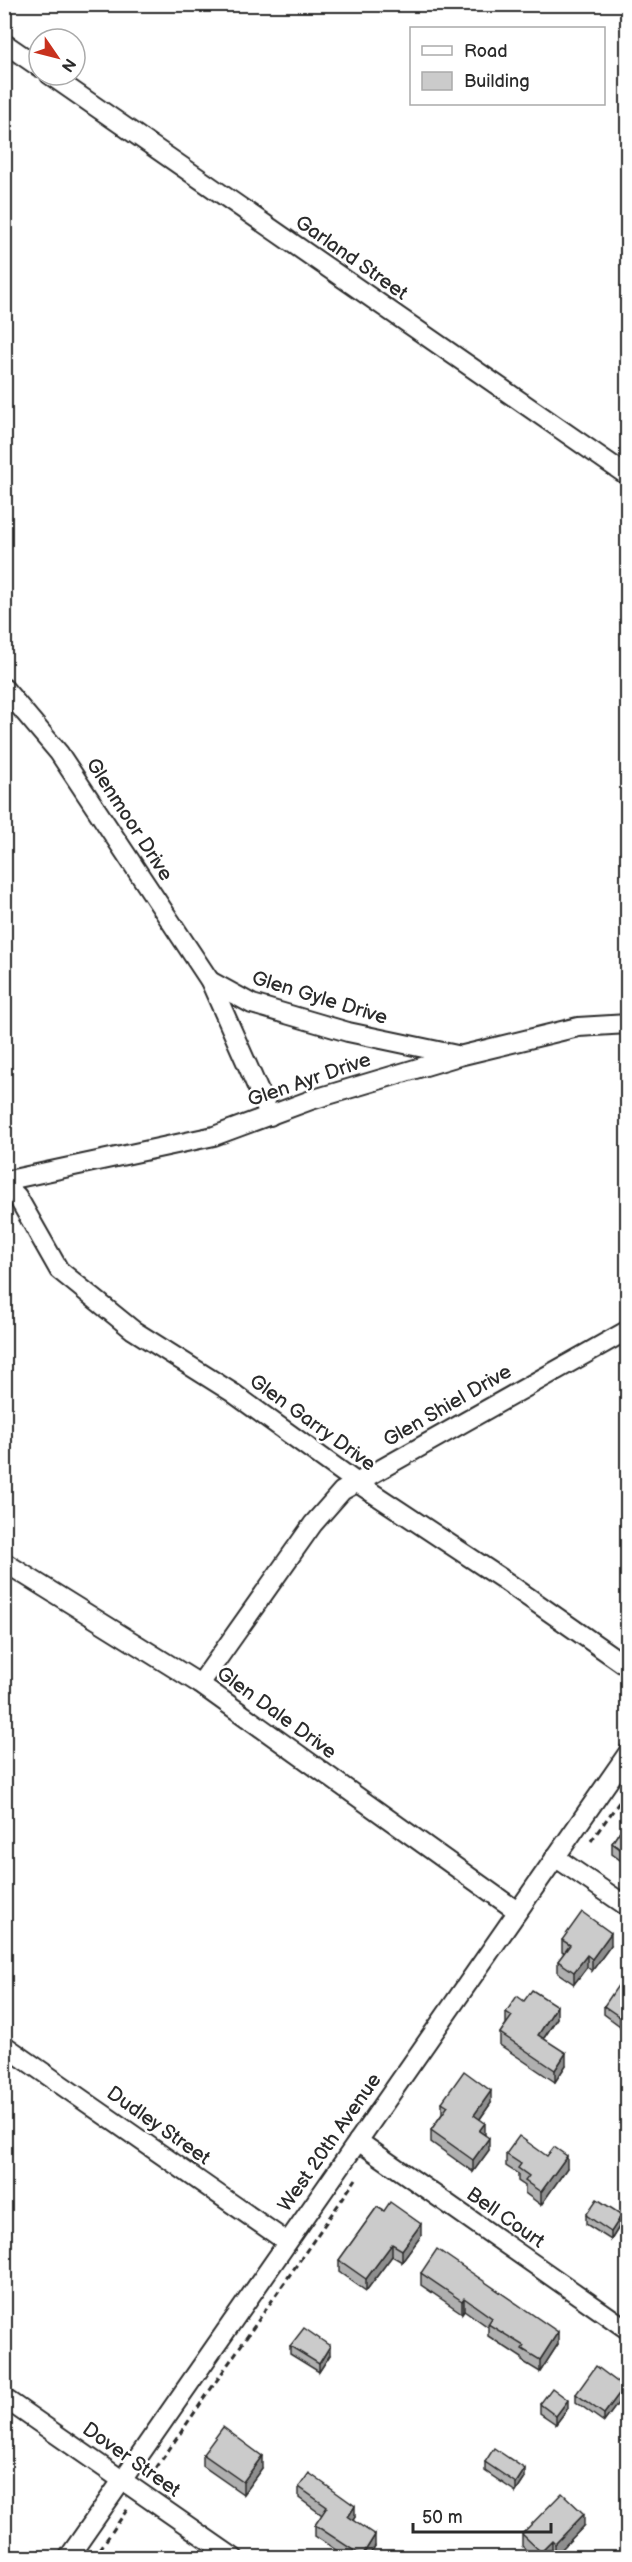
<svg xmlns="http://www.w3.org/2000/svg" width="632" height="2562" font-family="'Balsamiq Sans',sans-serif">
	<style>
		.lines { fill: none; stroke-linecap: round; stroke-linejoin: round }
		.minor-casing { stroke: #2b2b2b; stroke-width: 22 }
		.path { stroke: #2b2b2b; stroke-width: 3; stroke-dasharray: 6 4.5; stroke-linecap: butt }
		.minor { stroke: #fff; stroke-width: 18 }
		.wall { fill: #afafaf; stroke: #2b2b2b; stroke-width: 1.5 }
		.shaded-wall { fill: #8e8e8e; stroke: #2b2b2b; stroke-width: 1.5 }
		.building { fill: #cbcbcb; stroke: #2b2b2b; stroke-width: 1.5 }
		.labels { text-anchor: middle; stroke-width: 5; stroke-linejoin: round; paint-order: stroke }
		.street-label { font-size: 20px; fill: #2b2b2b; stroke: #fff }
	</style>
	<rect width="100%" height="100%" fill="#fff"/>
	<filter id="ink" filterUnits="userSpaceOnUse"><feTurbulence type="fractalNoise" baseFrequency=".0167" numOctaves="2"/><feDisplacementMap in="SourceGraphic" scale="12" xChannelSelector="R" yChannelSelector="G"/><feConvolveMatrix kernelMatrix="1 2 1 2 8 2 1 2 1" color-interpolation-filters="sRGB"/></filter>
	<g filter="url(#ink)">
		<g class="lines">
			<defs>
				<g id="minor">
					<path d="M 4,43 L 39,67"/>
					<path d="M 50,75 L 628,476"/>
					<path d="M 4,688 L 59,753 L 210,981 L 270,1116"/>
					<path d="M 210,981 L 252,1004 L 348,1032 L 457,1055"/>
					<path d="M 4,1181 L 214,1136 L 311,1100 L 459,1056 L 578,1027 L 628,1024"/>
					<path d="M 4,1183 L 17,1196 L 59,1270 L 133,1330 L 233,1393 L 356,1482 L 501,1578 L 628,1667"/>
					<path d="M 4,1562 L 200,1684 L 517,1911"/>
					<path d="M 200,1684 L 313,1524 L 342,1491 L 628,1330"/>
					<path d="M 555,1857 L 628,1907"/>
					<path d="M 4,2045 L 287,2242"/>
					<path d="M 358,2141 L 628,2330"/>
					<path d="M 4,2398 L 234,2558"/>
					<path d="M 68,2558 L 628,1753"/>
				</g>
			</defs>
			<!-- minor casing -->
			<use href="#minor" class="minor-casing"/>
			<!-- path -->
			<g class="path">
				<path d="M 591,1841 L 628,1790"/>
				<path d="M 150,2477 L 356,2179"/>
				<path d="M 94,2558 L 129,2507"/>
			</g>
			<!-- minor -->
			<use href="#minor" class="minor"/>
		</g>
		<!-- wall -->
		<g class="wall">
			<path d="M 627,1820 L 627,1865 L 612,1854 L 612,1843 Z"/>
			<path d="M 562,1940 L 611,1945 L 592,1971 L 587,1967 L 574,1984 L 558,1973 L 558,1961 L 564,1953 L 562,1952 Z"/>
			<path d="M 627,1981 L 627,2015 L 620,2026 L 604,2014 L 604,2006 Z"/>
			<path d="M 524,2001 L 557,2018 L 544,2038 L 566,2065 L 555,2082 L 500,2045 L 500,2033 L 506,2024 L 506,2012 Z"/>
			<path d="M 442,2102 L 491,2103 L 480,2119 L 489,2150 L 473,2172 L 431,2142 L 431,2130 L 442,2114 Z"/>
			<path d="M 506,2154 L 547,2156 L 567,2168 L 541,2205 L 525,2193 L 525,2186 L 518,2181 L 518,2174 L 506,2166 Z"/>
			<path d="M 377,2207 L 421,2236 L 402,2262 L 392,2256 L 366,2291 L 339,2272 L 339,2260 Z"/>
			<path d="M 627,2207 L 627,2233 L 619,2227 L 611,2240 L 586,2224 L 586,2215 L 622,2215 Z"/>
			<path d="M 421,2273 L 558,2344 L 540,2372 L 522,2361 L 522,2358 L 488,2336 L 488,2327 L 464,2310 L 462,2313 L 421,2285 Z"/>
			<path d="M 290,2346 L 330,2355 L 319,2372 L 290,2354 Z"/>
			<path d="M 576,2394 L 624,2395 L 604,2422 L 576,2402 Z"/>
			<path d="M 540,2404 L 568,2408 L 556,2424 L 540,2413 Z"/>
			<path d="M 203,2454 L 262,2468 L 243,2494 L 203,2466 Z"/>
			<path d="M 485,2462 L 525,2478 L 516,2492 L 485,2471 Z"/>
			<path d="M 299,2487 L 355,2517 L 353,2520 L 375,2546 L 368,2558 L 348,2558 L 315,2536 L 315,2525 L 322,2515 L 299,2498 Z"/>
			<path d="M 584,2526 L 555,2556 L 552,2553 L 547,2558 L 534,2558 L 522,2546 L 522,2534 Z"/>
		</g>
		<!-- shaded-wall -->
		<g class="shaded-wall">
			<path d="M 611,1933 L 611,1945 L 592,1971 L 592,1959 Z"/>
			<path d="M 587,1955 L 587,1967 L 574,1984 L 574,1972 Z"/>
			<path d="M 557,2006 L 557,2018 L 538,2047 L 538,2035 Z"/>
			<path d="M 627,2007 L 627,2015 L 620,2026 L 620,2017 Z"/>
			<path d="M 566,2053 L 566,2065 L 555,2082 L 555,2070 Z"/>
			<path d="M 491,2091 L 491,2103 L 474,2127 L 474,2115 Z"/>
			<path d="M 485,2123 L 485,2135 L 479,2131 Z"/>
			<path d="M 489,2138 L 489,2150 L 473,2172 L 473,2160 Z"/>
			<path d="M 567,2156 L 567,2168 L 541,2205 L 541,2192 Z"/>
			<path d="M 619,2219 L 619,2227 L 611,2240 L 611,2232 Z"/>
			<path d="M 421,2224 L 421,2236 L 402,2262 L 402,2250 Z"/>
			<path d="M 392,2244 L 392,2256 L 366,2291 L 366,2279 Z"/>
			<path d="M 464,2298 L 464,2310 L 462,2313 L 462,2301 Z"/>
			<path d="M 558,2332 L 558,2344 L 540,2372 L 540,2360 Z"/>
			<path d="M 330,2346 L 330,2355 L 319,2372 L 319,2364 Z"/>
			<path d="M 624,2387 L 624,2395 L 604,2422 L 604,2414 Z"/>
			<path d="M 568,2400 L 568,2408 L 556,2424 L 556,2416 Z"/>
			<path d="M 262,2456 L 262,2468 L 243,2494 L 243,2482 Z"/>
			<path d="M 525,2469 L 525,2478 L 516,2492 L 516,2483 Z"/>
			<path d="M 355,2506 L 355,2517 L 348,2528 L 348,2517 Z"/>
			<path d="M 584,2514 L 584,2526 L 555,2556 L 555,2544 Z"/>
			<path d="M 375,2535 L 375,2546 L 368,2558 L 362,2558 L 362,2556 Z"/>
			<path d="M 552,2541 L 552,2553 L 547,2558 L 541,2558 L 541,2552 Z"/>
		</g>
		<!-- building -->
		<g class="building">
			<path d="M 627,1820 L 627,1854 L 612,1843 Z"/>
			<path d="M 582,1912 L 611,1933 L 592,1959 L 587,1955 L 574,1972 L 558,1961 L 570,1945 L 562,1940 Z"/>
			<path d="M 623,1978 L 627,1981 L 627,2007 L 620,2017 L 604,2006 Z"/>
			<path d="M 532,1990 L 557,2006 L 538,2035 L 566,2053 L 555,2070 L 500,2033 L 512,2016 L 506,2012 L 517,1996 L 524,2001 Z"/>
			<path d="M 464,2071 L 491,2091 L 474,2115 L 485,2123 L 479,2131 L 489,2138 L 473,2160 L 431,2130 L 448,2106 L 442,2102 Z"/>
			<path d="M 519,2136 L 547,2156 L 554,2147 L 567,2156 L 541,2192 L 525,2181 L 529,2176 L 518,2168 L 521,2164 L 506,2154 Z"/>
			<path d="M 597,2199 L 622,2215 L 611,2232 L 586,2215 Z"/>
			<path d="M 390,2202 L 421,2224 L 402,2250 L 392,2244 L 366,2279 L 339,2260 L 377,2207 L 384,2211 Z"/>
			<path d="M 627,2207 L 627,2224 L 619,2219 Z"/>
			<path d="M 437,2249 L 558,2332 L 540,2360 L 522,2349 L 524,2346 L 488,2324 L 492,2318 L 464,2298 L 462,2301 L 421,2273 Z"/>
			<path d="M 304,2328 L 330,2346 L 319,2364 L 290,2346 Z"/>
			<path d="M 596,2366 L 624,2387 L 604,2414 L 576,2394 Z"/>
			<path d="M 552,2388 L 568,2400 L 556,2416 L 540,2404 Z"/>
			<path d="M 223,2427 L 262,2456 L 243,2482 L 203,2454 Z"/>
			<path d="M 494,2448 L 525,2469 L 516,2483 L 485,2462 Z"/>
			<path d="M 309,2473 L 355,2506 L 348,2517 L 375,2535 L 362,2556 L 315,2525 L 327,2507 L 299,2487 Z"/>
			<path d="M 562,2493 L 584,2514 L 555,2544 L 552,2541 L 541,2552 L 522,2534 Z"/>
		</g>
	</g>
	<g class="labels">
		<!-- street labels -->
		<g class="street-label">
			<text transform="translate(352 257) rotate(35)" y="7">Garland Street</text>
			<text transform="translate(130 819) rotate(57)" y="7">Glenmoor Drive</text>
			<text transform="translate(320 997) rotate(17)" y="7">Glen Gyle Drive</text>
			<text transform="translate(309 1079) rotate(-19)" y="7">Glen Ayr Drive</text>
			<text transform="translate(447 1405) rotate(-30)" y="7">Glen Shiel Drive</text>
			<text transform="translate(313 1422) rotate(36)" y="7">Glen Garry Drive</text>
			<text transform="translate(277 1712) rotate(36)" y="7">Glen Dale Drive</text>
			<text transform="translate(159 2125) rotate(35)" y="7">Dudley Street</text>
			<text transform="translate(329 2142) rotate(-55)" y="7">West 20th Avenue</text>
			<text transform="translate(506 2217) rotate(35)" y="7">Bell Court</text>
			<text transform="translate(132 2459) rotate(35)" y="7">Dover Street</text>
		</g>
	</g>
	<!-- margin -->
	<rect width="632" height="2562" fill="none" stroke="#fff" stroke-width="24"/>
	<rect x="12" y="12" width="608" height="2538" fill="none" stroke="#2b2b2b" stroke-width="2" filter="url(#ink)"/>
	<!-- legend -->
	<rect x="410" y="27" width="195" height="78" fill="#ffffff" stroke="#aaaaaa" stroke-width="1.5"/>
	<rect x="422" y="46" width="30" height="9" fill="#ffffff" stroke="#aaaaaa" stroke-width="1.5"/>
	<text x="464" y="57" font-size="18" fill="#2b2b2b">Road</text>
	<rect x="422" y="72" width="30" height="18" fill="#cbcbcb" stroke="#aaaaaa" stroke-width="1.5"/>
	<text x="464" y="87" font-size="18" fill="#2b2b2b">Building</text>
	<!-- north arrow -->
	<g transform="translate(57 57) rotate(125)"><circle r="28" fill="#ffffff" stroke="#aaaaaa" stroke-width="1.5"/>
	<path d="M0-4.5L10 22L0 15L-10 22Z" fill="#c8321e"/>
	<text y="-9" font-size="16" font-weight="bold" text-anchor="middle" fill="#2b2b2b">N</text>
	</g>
	<!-- scale -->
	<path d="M413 2523v9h138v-9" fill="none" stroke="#2b2b2b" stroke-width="3"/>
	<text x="422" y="2523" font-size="18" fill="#2b2b2b" stroke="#ffffff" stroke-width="4.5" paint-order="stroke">50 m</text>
</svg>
